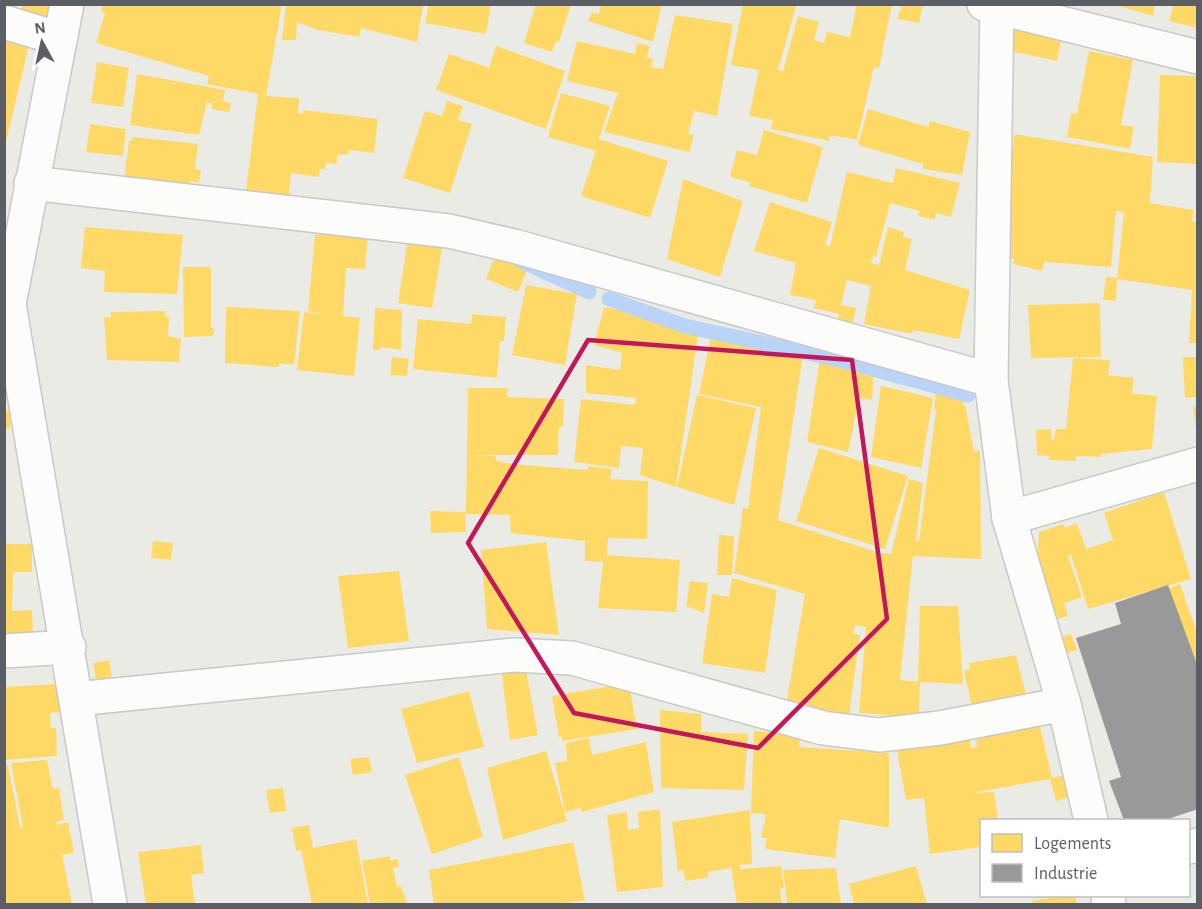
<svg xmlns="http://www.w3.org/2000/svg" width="1202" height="909" font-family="'Alegreya Sans',sans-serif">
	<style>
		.homes { fill: #ffd966 }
		.industry { fill: #999 }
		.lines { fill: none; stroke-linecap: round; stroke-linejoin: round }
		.stream { stroke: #b9d4f7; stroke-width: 15 }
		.minor-casing { stroke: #c8c9c8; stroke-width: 36 }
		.minor { stroke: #fcfcfb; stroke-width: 33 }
		.marked { fill: none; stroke: #c2185b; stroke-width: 4.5; stroke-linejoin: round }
	</style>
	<rect width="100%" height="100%" fill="#ebebe6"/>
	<!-- homes -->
	<g class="homes">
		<path d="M 23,4 L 53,4 L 46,26 L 19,17 Z"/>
		<path d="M 103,4 L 282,4 L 266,96 L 299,98 L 298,113 L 303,114 L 303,110 L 378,119 L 374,153 L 349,150 L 349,154 L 337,155 L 337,164 L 326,163 L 325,169 L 320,169 L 319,177 L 291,173 L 288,204 L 245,199 L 258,94 L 207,84 L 209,76 L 96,43 L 105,13 L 101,11 Z"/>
		<path d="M 286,4 L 423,4 L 417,42 L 361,28 L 359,37 L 318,30 L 297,22 L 296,40 L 282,40 Z"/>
		<path d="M 429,4 L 491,4 L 486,34 L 425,23 Z"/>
		<path d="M 536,4 L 571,4 L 559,42 L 556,41 L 552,52 L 524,43 Z"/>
		<path d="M 601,4 L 662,4 L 653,42 L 588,21 L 592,12 L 599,14 Z"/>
		<path d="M 743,4 L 796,6 L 778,70 L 783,71 L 798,16 L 819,22 L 814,40 L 824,43 L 827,32 L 850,37 L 857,4 L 892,4 L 879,68 L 874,67 L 857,140 L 829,135 L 829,141 L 771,129 L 773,120 L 749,116 L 759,70 L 731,65 Z"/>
		<path d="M 1112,4 L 1155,4 L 1153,16 Z"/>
		<path d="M 1174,4 L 1197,4 L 1197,28 L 1169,21 Z"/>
		<path d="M 902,5 L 923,5 L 919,23 L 897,19 Z"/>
		<path d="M 675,15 L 733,24 L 717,116 L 694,111 L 688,134 L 694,135 L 689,152 L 604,132 L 618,93 L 567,81 L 577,41 L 635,54 L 637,43 L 650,46 L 647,57 L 653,59 L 651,67 L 663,69 Z"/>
		<path d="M 1007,23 L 1062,36 L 1057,61 L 1005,50 Z"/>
		<path d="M 4,29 L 31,37 L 5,146 L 4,146 Z"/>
		<path d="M 496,46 L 565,71 L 546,129 L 436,90 L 449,54 L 489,68 Z"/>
		<path d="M 1089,51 L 1133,60 L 1121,125 L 1134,127 L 1130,149 L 1067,137 L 1071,113 L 1077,114 Z"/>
		<path d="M 97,62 L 129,68 L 123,107 L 91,103 Z"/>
		<path d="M 137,74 L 225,90 L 223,101 L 231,103 L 229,112 L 212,109 L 212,104 L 207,102 L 199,135 L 130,125 Z"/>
		<path d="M 1160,75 L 1197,76 L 1197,164 L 1157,162 Z"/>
		<path d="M 561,93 L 610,106 L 599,139 L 668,161 L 650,218 L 581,196 L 596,151 L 548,137 Z"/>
		<path d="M 447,101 L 463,106 L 458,120 L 472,124 L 450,193 L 403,178 L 425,111 L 442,116 Z"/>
		<path d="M 868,109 L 928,127 L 930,121 L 970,132 L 962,175 L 923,169 L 923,164 L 858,145 Z"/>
		<path d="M 90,124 L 126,129 L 123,156 L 86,152 Z"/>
		<path d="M 764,130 L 823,147 L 807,203 L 749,186 L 750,182 L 730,177 L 737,150 L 757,155 Z"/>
		<path d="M 1015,134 L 1153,157 L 1150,203 L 1194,210 L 1192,222 L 1197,222 L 1197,343 L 1189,343 L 1192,290 L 1117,279 L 1124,212 L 1116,211 L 1111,267 L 1044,262 L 1042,271 L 1013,264 L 1014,259 L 1002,257 L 1005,193 Z"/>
		<path d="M 134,137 L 198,144 L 195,169 L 201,170 L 199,183 L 190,181 L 188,194 L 123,187 L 129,142 Z"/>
		<path d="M 896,168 L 960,183 L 951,217 L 936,213 L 935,220 L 918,216 L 920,211 L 890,203 L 876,257 L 873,256 L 871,263 L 879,265 L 888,227 L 904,232 L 903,237 L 912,239 L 905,270 L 970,290 L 959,339 L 913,330 L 912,334 L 864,324 L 871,286 L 847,280 L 841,305 L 856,308 L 853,323 L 838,319 L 839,314 L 814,308 L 816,300 L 790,295 L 796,263 L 754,251 L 770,202 L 832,222 L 825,245 L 830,247 L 847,172 L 893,183 Z"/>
		<path d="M 683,179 L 743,201 L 720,277 L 667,259 Z"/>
		<path d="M 85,227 L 183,235 L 177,294 L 104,292 L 105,271 L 81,268 Z"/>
		<path d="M 322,228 L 339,229 L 339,237 L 349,237 L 350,232 L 368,231 L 365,269 L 346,268 L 343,316 L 360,318 L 354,376 L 297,370 L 304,312 L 328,315 L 308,311 L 315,235 L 321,235 Z"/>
		<path d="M 408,238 L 443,243 L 432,308 L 398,303 Z"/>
		<path d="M 495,256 L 527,270 L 518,292 L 486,279 Z"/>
		<path d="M 183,267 L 211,267 L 211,328 L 214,328 L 214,334 L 211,336 L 184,337 Z"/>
		<path d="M 1106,277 L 1117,278 L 1116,301 L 1103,300 Z"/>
		<path d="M 526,285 L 577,294 L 565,365 L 512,355 Z"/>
		<path d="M 1100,303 L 1101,357 L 1031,358 L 1028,305 Z"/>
		<path d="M 226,307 L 300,311 L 294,365 L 279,363 L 279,367 L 225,363 Z"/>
		<path d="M 604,307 L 699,328 L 676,487 L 640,475 L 643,448 L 621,446 L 619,468 L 574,462 L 581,399 L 635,405 L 636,398 L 586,393 L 586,365 L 620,370 L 622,353 L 594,345 Z"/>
		<path d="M 375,308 L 402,310 L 401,350 L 381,347 L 380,350 L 373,350 Z"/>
		<path d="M 165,311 L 165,317 L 169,317 L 168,336 L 181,339 L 179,362 L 107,360 L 104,317 L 111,317 L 111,312 Z"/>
		<path d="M 472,314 L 506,317 L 504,341 L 500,341 L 497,378 L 413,369 L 418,319 L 471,324 Z"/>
		<path d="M 712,332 L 803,355 L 778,520 L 876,552 L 891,554 L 909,479 L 923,483 L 916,540 L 919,541 L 936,410 L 934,409 L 936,393 L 964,396 L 963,406 L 965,405 L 974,451 L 980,450 L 981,559 L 913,556 L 900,680 L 918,682 L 920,606 L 958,606 L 963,684 L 920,682 L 919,716 L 897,718 L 897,716 L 859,713 L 866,627 L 855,625 L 853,634 L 860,635 L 849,715 L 786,705 L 805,594 L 734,573 L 743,508 L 748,509 L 761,407 L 699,394 Z"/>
		<path d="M 392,357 L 409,359 L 407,376 L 390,375 Z"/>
		<path d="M 1183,357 L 1197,357 L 1197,397 L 1185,398 Z"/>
		<path d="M 820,358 L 874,370 L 872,400 L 859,398 L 848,452 L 807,442 Z"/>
		<path d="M 1073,358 L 1110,360 L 1108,375 L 1134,378 L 1132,393 L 1157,396 L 1152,449 L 1101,454 L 1101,457 L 1076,456 L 1076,461 L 1049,460 L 1049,456 L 1037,455 L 1036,430 L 1051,429 L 1051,440 L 1054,439 L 1056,429 L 1066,429 Z"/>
		<path d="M 881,386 L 933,398 L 921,468 L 871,457 Z"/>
		<path d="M 468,388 L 508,388 L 507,397 L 564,399 L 563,426 L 559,427 L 558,455 L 471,455 L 495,456 L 497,461 L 511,464 L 587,470 L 588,466 L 612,469 L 610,479 L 648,481 L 647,539 L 608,538 L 607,555 L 680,560 L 676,612 L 598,608 L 603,562 L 585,561 L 585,541 L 511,533 L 510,515 L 466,514 Z"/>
		<path d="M 697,395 L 756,408 L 734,505 L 677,487 Z"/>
		<path d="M 1197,406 L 1197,428 L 1196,429 L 1193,407 Z"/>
		<path d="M 4,410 L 11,411 L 10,429 L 4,428 Z"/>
		<path d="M 819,448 L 908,476 L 885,549 L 796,521 Z"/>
		<path d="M 1164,492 L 1191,579 L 1088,609 L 1071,555 L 1068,556 L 1082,597 L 1064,603 L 1068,616 L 1053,621 L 1037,571 L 1039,532 L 1063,524 L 1065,528 L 1077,523 L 1086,549 L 1113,540 L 1104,513 Z"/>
		<path d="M 430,511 L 465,512 L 466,532 L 431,533 Z"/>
		<path d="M 719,535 L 734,536 L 732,575 L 717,575 Z"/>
		<path d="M 4,539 L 7,544 L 32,544 L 32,572 L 13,572 L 12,611 L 32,610 L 33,635 L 4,636 Z"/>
		<path d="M 153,541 L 173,543 L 171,560 L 151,558 Z"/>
		<path d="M 546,542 L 559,635 L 487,629 L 481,550 Z"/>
		<path d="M 399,571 L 409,641 L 348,648 L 338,576 Z"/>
		<path d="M 732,578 L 777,590 L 765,673 L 702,663 L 712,594 L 729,597 Z"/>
		<path d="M 690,581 L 708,583 L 704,613 L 686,606 Z"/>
		<path d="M 1180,584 L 1197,633 L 1197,667 L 1168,589 Z"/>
		<path d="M 1071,634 L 1077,650 L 1058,656 L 1053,640 Z"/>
		<path d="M 1016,655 L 1026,694 L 972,706 L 964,671 L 970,669 L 969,663 Z"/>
		<path d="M 109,660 L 112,677 L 96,680 L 93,663 Z"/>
		<path d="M 525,665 L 538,735 L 510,740 L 501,668 Z"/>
		<path d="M 629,683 L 637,729 L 562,741 L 562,736 L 559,737 L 552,696 Z"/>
		<path d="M 58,684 L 60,712 L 50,713 L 51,728 L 56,728 L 57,756 L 4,760 L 4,687 Z"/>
		<path d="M 469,691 L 484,747 L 417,763 L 401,709 Z"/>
		<path d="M 660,710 L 701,714 L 701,732 L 748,734 L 744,790 L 661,788 Z"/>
		<path d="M 1040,726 L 1052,778 L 1064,775 L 1070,797 L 1056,801 L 1050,779 L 972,793 L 994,792 L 998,820 L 981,820 L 981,847 L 930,854 L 924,798 L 906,800 L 895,740 L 969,731 L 971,748 L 977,747 L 976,736 Z"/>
		<path d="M 754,731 L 800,735 L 799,747 L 889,753 L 889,828 L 840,819 L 835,858 L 765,849 L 767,838 L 761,838 L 766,814 L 751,813 Z"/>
		<path d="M 589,738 L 592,755 L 646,742 L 654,792 L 582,812 L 581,808 L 565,812 L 555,763 L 567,761 L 566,743 Z"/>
		<path d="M 546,751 L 567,821 L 503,840 L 487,768 Z"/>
		<path d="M 369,757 L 372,772 L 353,775 L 350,759 Z"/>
		<path d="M 459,757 L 483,837 L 432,854 L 405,775 Z"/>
		<path d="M 47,760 L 53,789 L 59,788 L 64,820 L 56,822 L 57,825 L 68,822 L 74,853 L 62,855 L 72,904 L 4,904 L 4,766 L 8,765 L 20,827 L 23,827 L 11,763 Z"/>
		<path d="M 283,788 L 286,811 L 270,813 L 266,790 Z"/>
		<path d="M 660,809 L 663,887 L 617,892 L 607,815 L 627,812 L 628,830 L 639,828 L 638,812 Z"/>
		<path d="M 750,810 L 752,864 L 740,865 L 740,869 L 781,866 L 784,888 L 780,889 L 782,904 L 737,904 L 731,868 L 708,872 L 708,876 L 706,878 L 685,881 L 683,870 L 678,871 L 672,822 Z"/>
		<path d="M 309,825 L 313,848 L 356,839 L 368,904 L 312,904 L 301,850 L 296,851 L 292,828 Z"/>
		<path d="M 573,842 L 585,900 L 562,904 L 434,904 L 429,870 Z"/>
		<path d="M 201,845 L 204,873 L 191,875 L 195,904 L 146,904 L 138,852 Z"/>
		<path d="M 390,856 L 390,860 L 398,859 L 399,867 L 393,868 L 397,887 L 401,886 L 407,902 L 402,904 L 370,904 L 362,861 Z"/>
		<path d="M 916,866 L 927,904 L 854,904 L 849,884 Z"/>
		<path d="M 836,868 L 841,904 L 787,904 L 783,870 Z"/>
		<path d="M 1061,896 L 1075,896 L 1077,904 L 1033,904 L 1032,901 Z"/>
	</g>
	<!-- industry -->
	<path class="industry" d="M 1168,585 L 1198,667 L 1198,809 L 1165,820 L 1124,820 L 1109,781 L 1121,777 L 1076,638 L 1121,624 L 1115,603 Z"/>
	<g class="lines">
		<!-- stream -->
		<g class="stream">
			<path d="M 521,261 L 589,292"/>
			<path d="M 609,299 L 685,326 L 840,360 L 968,395"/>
		</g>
		<defs>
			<g id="minor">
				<path d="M 67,4 L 9,304 L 110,904"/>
				<path d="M 984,4 L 1198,57"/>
				<path d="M 997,4 L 991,380 L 1009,518 L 1064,704 L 1091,820"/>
				<path d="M 4,22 L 60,39"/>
				<path d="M 31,183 L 449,231 L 514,246 L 991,380"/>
				<path d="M 1009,518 L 1198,464"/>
				<path d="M 4,651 L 69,647"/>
				<path d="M 76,699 L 514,655 L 572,658 L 823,728 L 879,735 L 940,728 L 1064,704"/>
				<path d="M 1188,847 L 1198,845"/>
				<path d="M 1108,896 L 1109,904"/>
			</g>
		</defs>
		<!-- minor casing -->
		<use href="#minor" class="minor-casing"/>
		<!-- minor -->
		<use href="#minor" class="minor"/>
	</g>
	<!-- marked area -->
	<path class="marked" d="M 588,340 L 852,360 L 887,619 L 758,748 L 574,713 L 468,543 Z"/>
	<!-- border -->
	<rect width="1202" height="909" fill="none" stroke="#5b5e64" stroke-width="12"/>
	<!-- legend -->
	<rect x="980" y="819" width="210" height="78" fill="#ffffff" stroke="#bdbfc1" stroke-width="1.5"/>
	<rect x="992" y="834" width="30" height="18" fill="#ffd966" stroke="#bdbfc1" stroke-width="1.5"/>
	<text x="1034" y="849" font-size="18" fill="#5b5e64">Logements</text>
	<rect x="992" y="864" width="30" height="18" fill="#999999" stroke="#bdbfc1" stroke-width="1.5"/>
	<text x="1034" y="879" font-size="18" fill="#5b5e64">Industrie</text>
	<!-- north arrow -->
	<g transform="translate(42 42) rotate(352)" stroke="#ffffff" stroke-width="4.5" paint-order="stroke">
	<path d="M0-4.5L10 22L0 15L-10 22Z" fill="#5b5e64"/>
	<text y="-9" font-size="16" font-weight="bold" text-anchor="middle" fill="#5b5e64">N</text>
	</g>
</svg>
